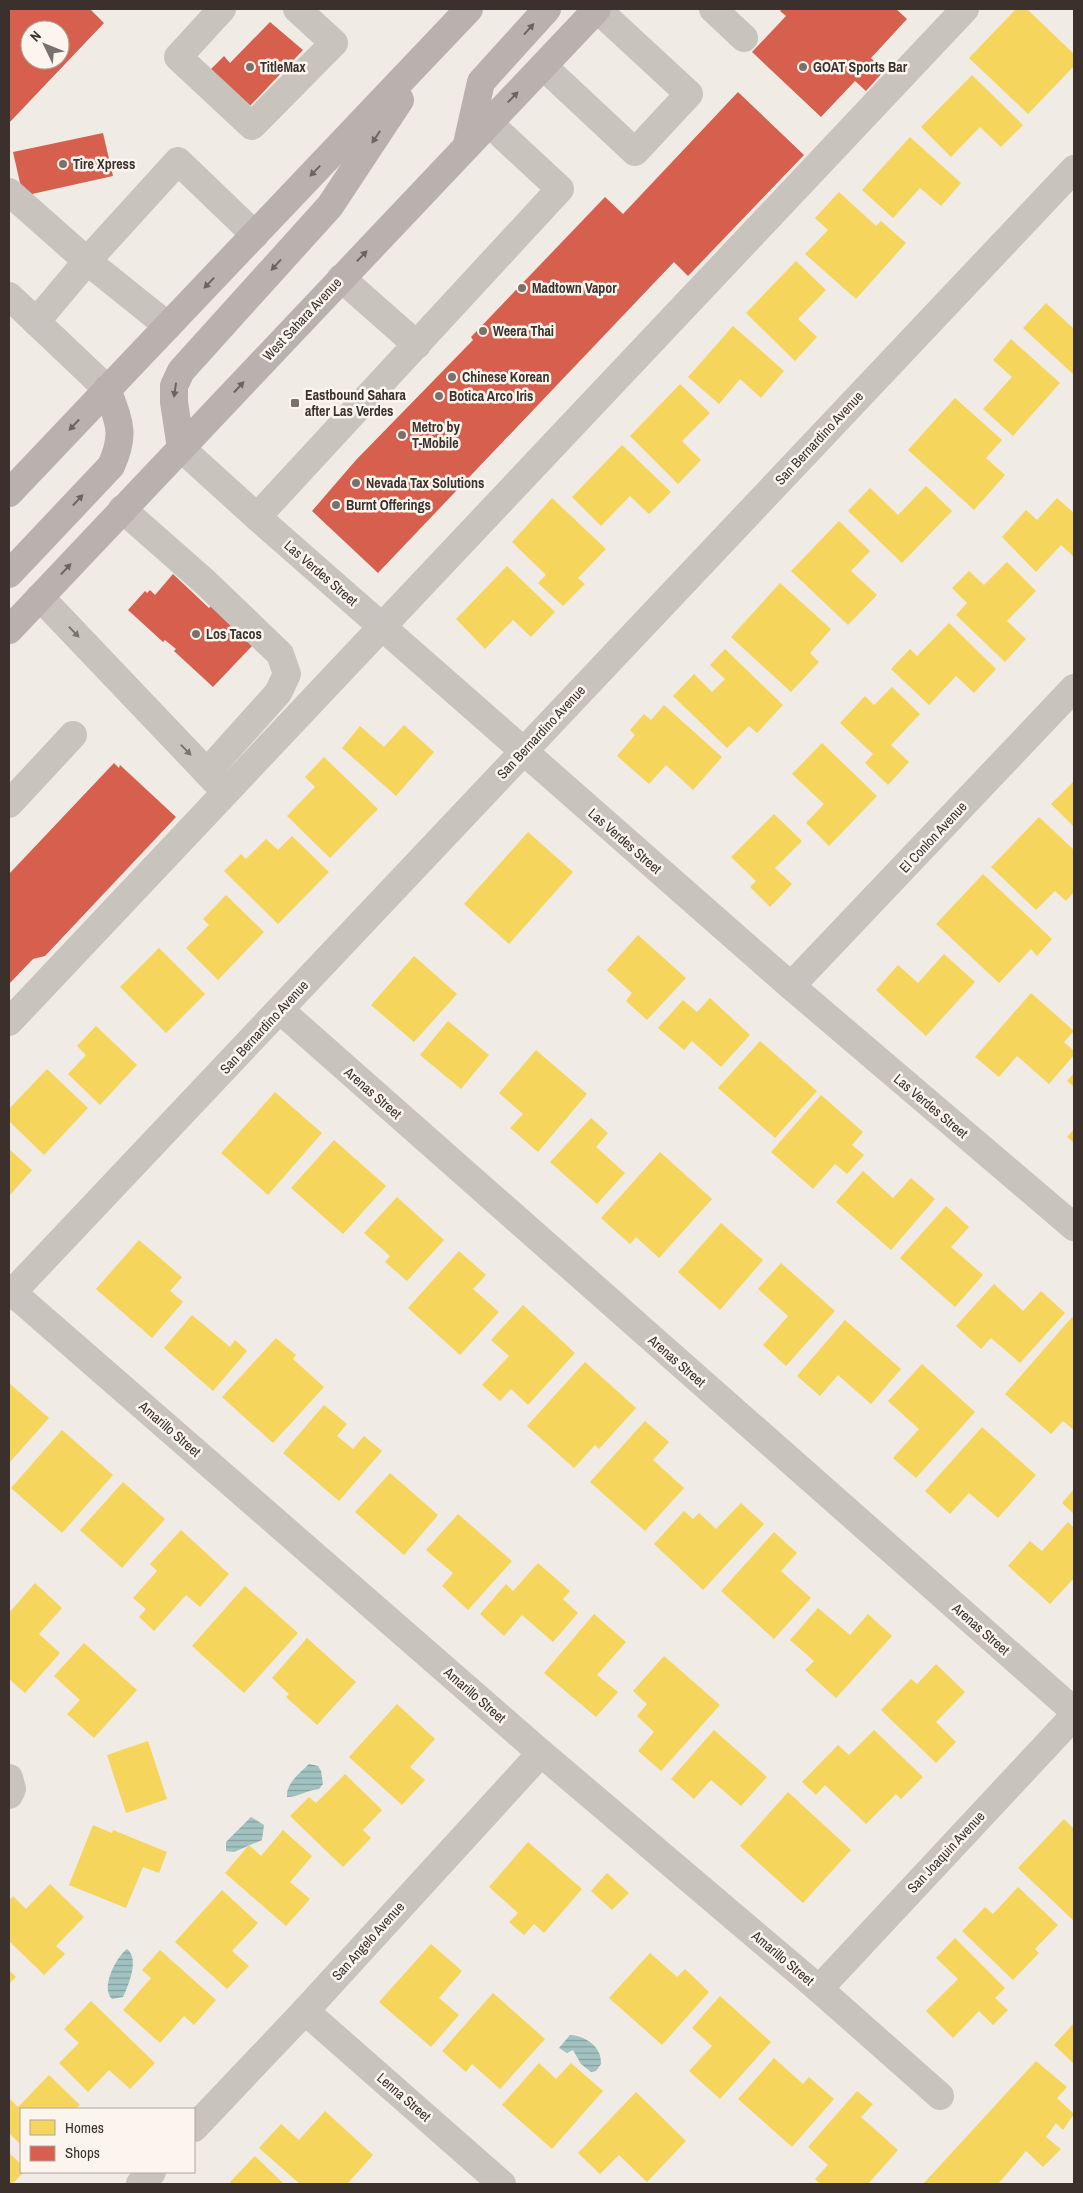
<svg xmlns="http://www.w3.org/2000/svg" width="1083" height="2193" font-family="'Archivo Narrow',sans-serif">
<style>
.water{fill:url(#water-rules)}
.homes{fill:#f6d55c}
.shops{fill:#d6604d;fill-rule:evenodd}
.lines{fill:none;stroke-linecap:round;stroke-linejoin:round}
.minor{stroke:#c9c3be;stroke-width:28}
.major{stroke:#b8b1ad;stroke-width:28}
.oneway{fill:#6d645f}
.oneway2{fill:#7b726d}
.poi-dot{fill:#7a716c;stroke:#fbf5ee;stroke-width:2}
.labels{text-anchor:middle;stroke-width:5;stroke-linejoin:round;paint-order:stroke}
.poi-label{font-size:14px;font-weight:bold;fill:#3b302b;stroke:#fbf5ee;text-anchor:start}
.street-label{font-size:14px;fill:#3b302b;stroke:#fbf5ee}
</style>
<defs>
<pattern id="water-rules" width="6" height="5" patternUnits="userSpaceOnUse" patternTransform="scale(1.25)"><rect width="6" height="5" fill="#a1c2c1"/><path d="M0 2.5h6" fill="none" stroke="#849e9d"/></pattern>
</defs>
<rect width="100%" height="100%" fill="#f0ebe5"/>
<g class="water">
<path d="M309 1764 318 1766 321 1771 323 1784 319 1789C306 1790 299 1797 287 1797 286 1783 300 1773 309 1764Z"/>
<path d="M251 1817 264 1825 262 1840 234 1852 226 1851V1842Z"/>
<path d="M127 1949C140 1959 128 1986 123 1997L112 1999C100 1988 116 1957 127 1949Z"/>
<path d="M570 2035C586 2036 602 2047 601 2064L596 2071 591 2072 581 2064 573 2050 567 2053 559 2048Z"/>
</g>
<g class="homes">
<path d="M1016 9H1027L1074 54V66L1028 114 969 58Z"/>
<path d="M972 75 1023 125 1001 147 980 127 951 157 921 127Z"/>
<path d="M910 137 961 183 941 206 920 188 893 218 862 190Z"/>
<path d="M839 192 876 226 881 221 906 243 856 299 805 254 828 230 815 218Z"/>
<path d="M796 261 826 290 798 319 817 337 795 361 746 313Z"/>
<path d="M1046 303 1074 329V375L1023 328Z"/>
<path d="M733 326 784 371 761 398 740 379 719 404 688 377Z"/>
<path d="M1011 339 1060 383 1013 436 983 409 1012 377 993 360Z"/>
<path d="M680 384 710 413 682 441 701 460 678 484 630 436Z"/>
<path d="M955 398 1002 440 986 458 1005 475 974 510 908 450Z"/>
<path d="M622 445 671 492 649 514 630 496 601 526 572 497Z"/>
<path d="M926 486 952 511 902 563 848 511 870 488 898 515Z"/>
<path d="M552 498 606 549 578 578 585 584 563 606 538 583 546 575 512 542Z"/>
<path d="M1057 498 1074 513V557L1061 545 1036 572 1002 537 1026 510 1037 520Z"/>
<path d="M839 521 870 551 851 571 877 595 848 625 791 571Z"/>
<path d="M1007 562 1036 591 1007 621 1026 639 1005 662 956 615 967 603 952 588 969 571 984 585Z"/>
<path d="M507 566 555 612 531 637 513 620 485 649 456 619Z"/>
<path d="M780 583 831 629 810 653 819 662 791 692 731 637Z"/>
<path d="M949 623 996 669 974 693 956 676 929 705 891 669 910 649 917 656Z"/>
<path d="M725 649 783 705 757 733 749 726 727 748 673 696 694 674 712 692 725 679 710 665Z"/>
<path d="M892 687 920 714 891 745 909 762 888 785 865 763 873 754 840 723 865 696 874 705Z"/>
<path d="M664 705 722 757 693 790 666 765 649 784 617 756 635 735 630 730 644 714 651 720Z"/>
<path d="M404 725 434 752 396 796 342 748 360 726 384 747Z"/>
<path d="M822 743 877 796 829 846 806 823 824 804 792 774Z"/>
<path d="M324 757 378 809 330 858 287 816 315 787 305 777Z"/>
<path d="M1074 781V827L1051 804Z"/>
<path d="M774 814 802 841 775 868 792 884 770 907 750 887 756 881 731 857Z"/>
<path d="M1039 817 1074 850V892L1066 901 1055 891 1036 910 991 867Z"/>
<path d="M528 832 573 872 509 944 464 904Z"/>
<path d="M292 836 329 872 278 924 224 871 241 854 246 859 266 839 278 850Z"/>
<path d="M983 874 1052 939 1037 956 1031 949 999 983 936 924Z"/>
<path d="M226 895 264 932 218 980 186 948 209 925 203 919Z"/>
<path d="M638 935 686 978 647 1020 626 1001 632 993 607 970Z"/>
<path d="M159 948 205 994 166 1033 120 987Z"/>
<path d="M944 954 975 982 926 1036 876 990 898 965 918 983Z"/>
<path d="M414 956 457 994 414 1042 371 1005Z"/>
<path d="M1031 993 1074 1031 1064 1042 1074 1051V1055L1049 1084 1017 1056 999 1077 975 1057Z"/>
<path d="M710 998 750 1035 721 1067 692 1041 684 1050 658 1028 683 1000 697 1012Z"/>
<path d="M448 1021 489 1055 461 1089 420 1055Z"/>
<path d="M96 1026 137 1065 100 1105 68 1074 86 1055 77 1046Z"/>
<path d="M760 1041 817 1091 775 1138 718 1088Z"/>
<path d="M536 1050 587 1094 538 1152 510 1128 523 1114 499 1093Z"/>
<path d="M47 1069 88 1108 44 1155 9 1121V1109Z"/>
<path d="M1074 1073V1087L1067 1081Z"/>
<path d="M275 1092 322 1133 268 1195 221 1153Z"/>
<path d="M821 1095 863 1132 852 1145 864 1155 847 1174 835 1164 813 1189 771 1152Z"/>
<path d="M591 1118 608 1133 596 1147 625 1173 597 1204 550 1162Z"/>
<path d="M1074 1129V1143L1067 1137Z"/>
<path d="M334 1140 386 1186 343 1234 291 1188Z"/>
<path d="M9 1149 32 1170 9 1196Z"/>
<path d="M660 1152 712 1199 659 1258 636 1237 630 1244 601 1218Z"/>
<path d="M863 1171 893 1198 911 1178 935 1199 891 1250 836 1202Z"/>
<path d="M397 1197 444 1240 407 1281 385 1262 390 1256 364 1233Z"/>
<path d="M946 1206 969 1227 951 1247 983 1275 955 1307 900 1258Z"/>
<path d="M721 1223 763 1260 720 1310 678 1272Z"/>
<path d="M139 1240 182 1277 170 1291 183 1302 152 1338 96 1289Z"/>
<path d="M459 1251 486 1275 473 1289 499 1312 460 1355 408 1308Z"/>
<path d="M781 1263 835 1311 786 1366 763 1345 788 1316 758 1289Z"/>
<path d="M994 1284 1023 1311 1041 1291 1065 1313 1020 1363 991 1338 981 1349 956 1326Z"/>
<path d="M523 1305 575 1353 528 1405 511 1389 500 1401 482 1385 509 1356 491 1340Z"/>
<path d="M192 1315 230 1347 235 1340 247 1351 213 1391 164 1348Z"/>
<path d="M1072 1317 1074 1319V1430L1063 1421 1051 1434 1005 1394Z"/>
<path d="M845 1320 901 1369 871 1404 838 1375 820 1396 797 1376Z"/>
<path d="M276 1338 296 1355 293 1359 324 1387 273 1443 222 1397Z"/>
<path d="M585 1362 636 1408 599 1449 595 1445 574 1468 527 1426Z"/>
<path d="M922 1364 975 1412 916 1478 893 1458 919 1429 888 1401Z"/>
<path d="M9 1383 49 1418 9 1463Z"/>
<path d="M324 1405 347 1424 337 1436 353 1449 364 1436 382 1451 339 1501 283 1453Z"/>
<path d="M645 1421 669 1442 653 1460 684 1488 645 1531 590 1482Z"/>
<path d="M982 1427 1036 1475 998 1518 969 1493 950 1514 925 1491Z"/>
<path d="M62 1430 113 1475 62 1533 11 1488Z"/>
<path d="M390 1473 438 1515 404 1555 355 1512Z"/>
<path d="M123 1482 165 1519 122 1568 80 1530Z"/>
<path d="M1074 1489V1514L1062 1503Z"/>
<path d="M741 1503 764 1524 703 1590 654 1544 684 1511 693 1519 699 1513 716 1529Z"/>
<path d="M458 1514 512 1561 468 1610 442 1586 453 1573 426 1550Z"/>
<path d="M1068 1522 1074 1528V1578L1050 1604 1008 1566 1030 1541 1042 1551Z"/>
<path d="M181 1530 229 1574 200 1607 186 1595 154 1631 139 1617 146 1609 133 1598 157 1571 150 1564Z"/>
<path d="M774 1532 797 1553 781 1571 811 1598 774 1639 721 1591Z"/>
<path d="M538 1563 570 1591 563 1599 578 1613 553 1642 522 1615 504 1636 480 1614 506 1584 513 1591Z"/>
<path d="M35 1583 62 1608 39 1634 60 1653 25 1693 9 1679V1613Z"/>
<path d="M245 1586 298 1633 244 1693 192 1646Z"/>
<path d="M818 1608 850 1635 868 1614 892 1636 836 1698 805 1670 814 1661 790 1640Z"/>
<path d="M594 1614 626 1642 597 1675 618 1692 596 1717 544 1673Z"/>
<path d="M307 1638 356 1682 317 1725 286 1697 289 1694 272 1678Z"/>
<path d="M84 1643 137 1690 94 1738 67 1714 80 1700 54 1676Z"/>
<path d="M664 1656 720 1705 661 1771 638 1751 654 1732 637 1716 647 1704 633 1691Z"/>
<path d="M936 1664 965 1692 936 1722 956 1742 936 1763 881 1710 911 1679 917 1684Z"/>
<path d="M397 1704 435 1739 410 1767 425 1780 402 1805 349 1757Z"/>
<path d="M714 1730 767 1777 741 1806 711 1780 694 1799 671 1779Z"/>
<path d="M874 1730 923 1777 901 1799 896 1794 866 1824 825 1785 816 1795 802 1782 838 1745 849 1755Z"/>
<path d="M148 1741 167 1799 126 1813 107 1755Z"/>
<path d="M345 1774 382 1810 363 1830 371 1838 343 1867 290 1816 309 1797 316 1803Z"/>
<path d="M788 1792 851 1850 803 1903 740 1846Z"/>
<path d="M1064 1819 1074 1829V1921L1018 1868Z"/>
<path d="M93 1825 112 1833 113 1830 167 1852 159 1873 143 1867 126 1908 69 1885Z"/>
<path d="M283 1830 312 1856 290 1882 310 1899 286 1926 225 1873 249 1845 261 1856Z"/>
<path d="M528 1842 582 1889 544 1933 534 1924 524 1935 509 1922 518 1913 489 1887Z"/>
<path d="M607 1873 629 1893 612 1910 591 1891Z"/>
<path d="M50 1884 84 1917 56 1946 65 1954 44 1975 9 1941V1901L13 1896 26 1909Z"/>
<path d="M1018 1887 1058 1925 1035 1949 1039 1953 1013 1980 962 1931 985 1907 993 1914Z"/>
<path d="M222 1890 258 1923 232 1951 249 1966 227 1989 175 1942Z"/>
<path d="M955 1938 1005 1988 995 1998 1008 2010 993 2025 979 2011 953 2038 926 2011 958 1979 936 1958Z"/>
<path d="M431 1944 462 1971 439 1998 459 2015 431 2047 379 2002Z"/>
<path d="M160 1950 216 2000 194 2025 184 2016 160 2043 123 2010 151 1978 142 1970Z"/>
<path d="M650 1953 677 1977 685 1969 709 1992 662 2045 609 1998Z"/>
<path d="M9 1970 16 1977 9 1984Z"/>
<path d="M493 1993 545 2039 500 2089 472 2064 466 2072 442 2051Z"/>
<path d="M720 1996 771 2042 720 2099 689 2071 712 2046 692 2028Z"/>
<path d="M91 2001 155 2063 130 2089 109 2070 88 2092 59 2063 79 2043 64 2029Z"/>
<path d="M1074 2023V2064L1054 2045Z"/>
<path d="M774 2058 803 2084 809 2077 834 2099 792 2147 738 2099Z"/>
<path d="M1036 2061 1067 2087 1057 2098 1074 2114 1063 2130 1056 2123 1046 2137 1061 2149 1043 2167 1026 2151 998 2184H923Z"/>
<path d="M539 2063 556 2079 571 2063 603 2091 552 2149 502 2105Z"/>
<path d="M49 2075 80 2105 76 2109H21V2145L9 2133V2098L18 2107Z"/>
<path d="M857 2091 873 2104 861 2117 898 2150 868 2184H820L815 2179 828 2165 808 2147Z"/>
<path d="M636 2092 686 2141 647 2182 619 2155 600 2174 578 2153Z"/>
<path d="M325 2111 373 2155 347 2184H300L259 2148 281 2124 299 2140Z"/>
<path d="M9 2153 21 2164V2172H24L12 2184H9Z"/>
<path d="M255 2156 284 2184H233L230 2182Z"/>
</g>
<g class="shops">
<path d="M9 9H90L104 23 9 123ZM30 30H60V60H30Z"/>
<path d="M782 9H896L907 19 871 58 884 71 866 91 855 81 821 117 752 52 786 16 780 11Z"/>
<path d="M270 22 303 50 249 107 210 70 224 56 230 63Z"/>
<path d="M738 92 804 155 688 276 674 262 378 573 312 511 356 460 473 340 471 337 605 197 623 214Z"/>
<path d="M103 133 113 176 23 196 13 152Z"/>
<path d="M173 574 209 608 211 606 252 646 213 687 174 651 176 649 165 640 163 642 128 610 145 591 147 593 150 590 155 595Z"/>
<path d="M114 763 119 768 120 765 176 817 45 956 33 959 9 984V874Z"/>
</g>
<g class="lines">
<g class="minor">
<path d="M222 9 178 57 252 126 334 43 297 9"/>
<path d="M713 9 744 38"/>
<path d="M543 66 635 152 689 94 597 9"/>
<path d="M9 192 87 261 168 326"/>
<path d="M341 278 417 345"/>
<path d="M9 296 107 389"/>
<path d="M36 322 87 261 178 161 255 235"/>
<path d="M181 448 257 517 791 986 1074 1227"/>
<path d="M122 509 205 582 280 654 287 674 278 693 207 772"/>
<path d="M257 517 560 189 489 123"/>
<path d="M40 597 220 786"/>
<path d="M9 804 73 735"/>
<path d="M791 986 1074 688"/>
<path d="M280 1010 1074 1711"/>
<path d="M9 1022 965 9"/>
<path d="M12 1292 541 1753 819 1989 940 2096"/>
<path d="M9 1296 1074 169"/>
<path d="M9 1778 12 1789 9 1795"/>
<path d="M819 1989 1074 1716"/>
<path d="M305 2011 502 2184"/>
<path d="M194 2128 305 2011 541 1753"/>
<path d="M140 2184 152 2172"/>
</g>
<g class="major">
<path d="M467 144 481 82 547 9"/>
<path d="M181 448 174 402V386L181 371 330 206 400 100"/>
<path d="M9 493 469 9"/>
<path d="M9 574 111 466C126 433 119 422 107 389"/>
<path d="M9 630 597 9"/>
</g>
</g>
<defs><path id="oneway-solid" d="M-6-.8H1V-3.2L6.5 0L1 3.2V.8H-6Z" transform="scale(1.25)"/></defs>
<g class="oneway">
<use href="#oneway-solid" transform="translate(529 29) rotate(-48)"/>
<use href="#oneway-solid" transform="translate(513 97) rotate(-46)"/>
<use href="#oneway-solid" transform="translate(376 137) rotate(124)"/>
<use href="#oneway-solid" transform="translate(315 171) rotate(134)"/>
<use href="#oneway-solid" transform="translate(362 256) rotate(-46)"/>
<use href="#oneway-solid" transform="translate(276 265) rotate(132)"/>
<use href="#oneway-solid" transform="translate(209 283) rotate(134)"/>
<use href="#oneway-solid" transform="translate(239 387) rotate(-47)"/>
<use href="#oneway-solid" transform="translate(175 390) rotate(98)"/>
<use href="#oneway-solid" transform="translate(74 425) rotate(133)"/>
<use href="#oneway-solid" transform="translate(78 500) rotate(-47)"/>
<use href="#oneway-solid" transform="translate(66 569) rotate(-47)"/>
</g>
<g class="oneway2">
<use href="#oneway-solid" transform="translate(74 632) rotate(46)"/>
<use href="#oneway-solid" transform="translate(186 750) rotate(46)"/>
</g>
<g class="poi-dot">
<circle cx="250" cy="67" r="5"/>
<circle cx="803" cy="67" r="5"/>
<circle cx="63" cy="164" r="5"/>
<circle cx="522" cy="288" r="5"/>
<circle cx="483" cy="331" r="5"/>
<circle cx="452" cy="377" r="5"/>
<circle cx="439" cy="396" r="5"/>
<rect x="290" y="398" width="10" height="10" rx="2.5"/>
<circle cx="402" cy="435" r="5"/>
<circle cx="356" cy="483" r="5"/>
<circle cx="336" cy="505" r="5"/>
<circle cx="196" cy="634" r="5"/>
</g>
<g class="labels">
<g class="poi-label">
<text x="260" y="72">TitleMax</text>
<text x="813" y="72">GOAT Sports Bar</text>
<text x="73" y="169">Tire Xpress</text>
<text x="532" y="293">Madtown Vapor</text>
<text x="493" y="336">Weera Thai</text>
<text x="462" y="382">Chinese Korean</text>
<text x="305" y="400">Eastbound Sahara<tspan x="305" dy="16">after Las Verdes</tspan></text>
<text x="449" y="401">Botica Arco Iris</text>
<text x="412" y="432">Metro by<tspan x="412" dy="16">T-Mobile</tspan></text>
<text x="366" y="488">Nevada Tax Solutions</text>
<text x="346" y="510">Burnt Offerings</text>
<text x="206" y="639">Los Tacos</text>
</g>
<g class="street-label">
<text transform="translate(302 319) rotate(-47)" y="5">West Sahara Avenue</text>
<text transform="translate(819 438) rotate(-47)" y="5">San Bernardino Avenue</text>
<text transform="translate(321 573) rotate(41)" y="5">Las Verdes Street</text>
<text transform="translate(541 732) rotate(-47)" y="5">San Bernardino Avenue</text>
<text transform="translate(933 837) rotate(-47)" y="5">El Conlon Avenue</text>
<text transform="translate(625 841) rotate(41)" y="5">Las Verdes Street</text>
<text transform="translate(264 1027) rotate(-47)" y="5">San Bernardino Avenue</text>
<text transform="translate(373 1093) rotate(41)" y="5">Arenas Street</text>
<text transform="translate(931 1106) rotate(40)" y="5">Las Verdes Street</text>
<text transform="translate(677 1361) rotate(41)" y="5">Arenas Street</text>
<text transform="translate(170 1429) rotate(41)" y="5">Amarillo Street</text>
<text transform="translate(981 1629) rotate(41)" y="5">Arenas Street</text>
<text transform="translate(475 1695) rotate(41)" y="5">Amarillo Street</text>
<text transform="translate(946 1852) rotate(-47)" y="5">San Joaquin Avenue</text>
<text transform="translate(368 1941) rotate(-48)" y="5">San Angelo Avenue</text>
<text transform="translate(783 1958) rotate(40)" y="5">Amarillo Street</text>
<text transform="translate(404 2097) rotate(41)" y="5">Lenna Street</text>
</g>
</g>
<rect width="1083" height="2193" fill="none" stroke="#3b302b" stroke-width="20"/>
<rect x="20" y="2108" width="175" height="65" fill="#fbf5ee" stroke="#aea6a0"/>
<rect x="30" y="2120" width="25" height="15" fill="#f6d55c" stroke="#aea6a0"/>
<text x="65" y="2133" font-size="15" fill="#3b302b">Homes</text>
<rect x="30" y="2146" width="25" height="15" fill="#d6604d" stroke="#aea6a0"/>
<text x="65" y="2158" font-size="15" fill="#3b302b">Shops</text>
<g transform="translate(45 45) rotate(313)"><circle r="24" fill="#fbf5ee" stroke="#aea6a0"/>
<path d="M0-4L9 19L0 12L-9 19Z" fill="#7a716c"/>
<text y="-8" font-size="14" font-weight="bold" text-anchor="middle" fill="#3b302b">N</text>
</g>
</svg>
